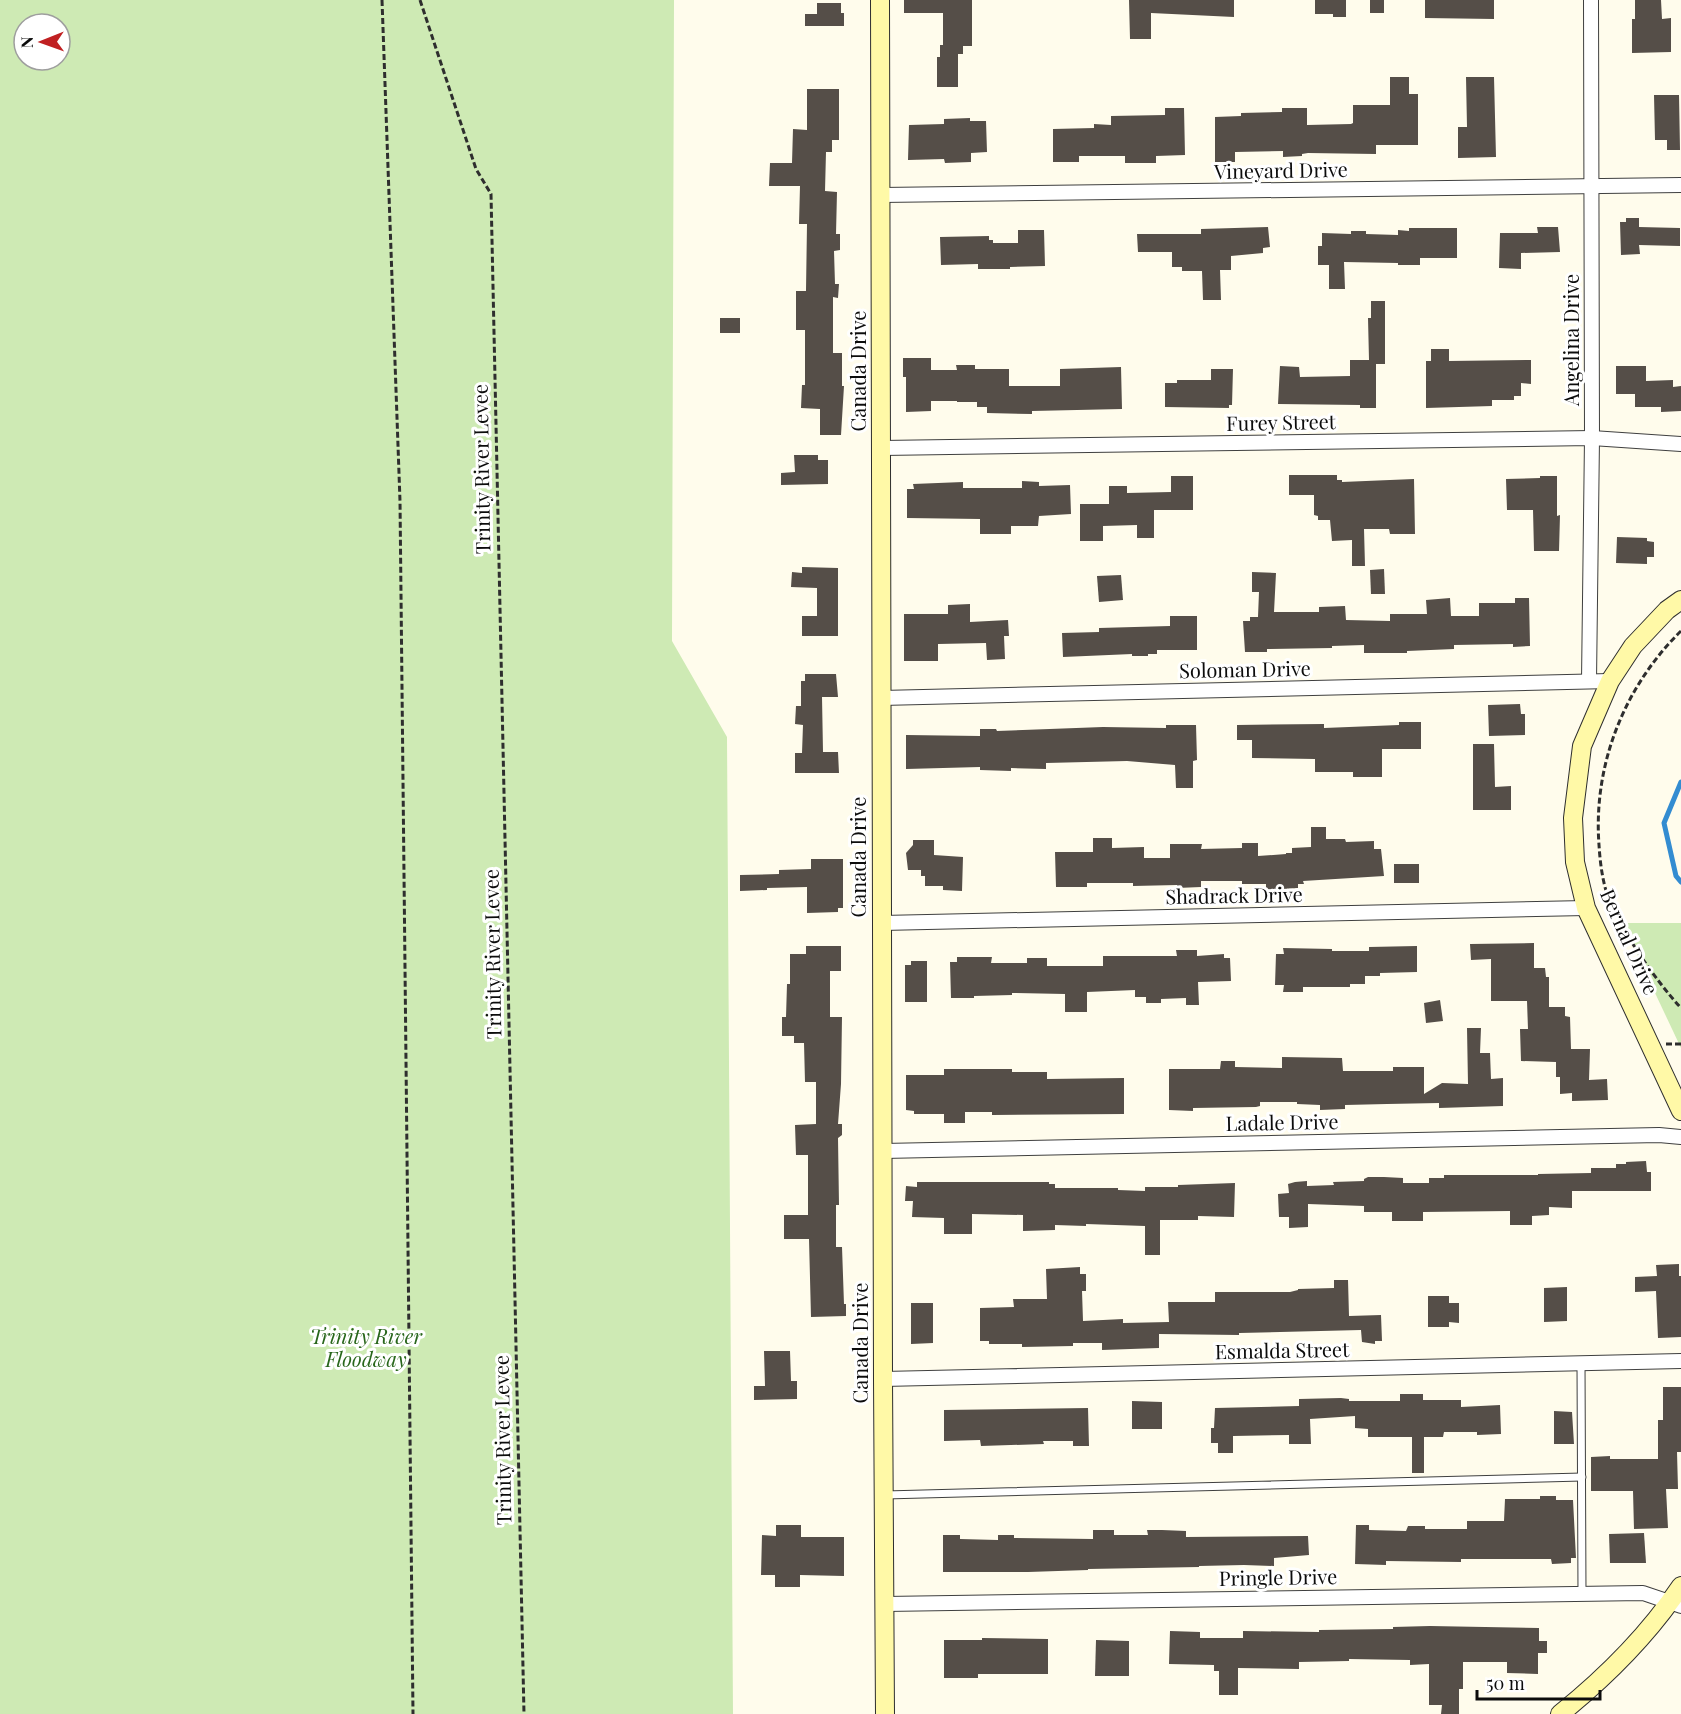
<svg xmlns="http://www.w3.org/2000/svg" width="1681" height="1714" font-family="'Playfair Display',serif">
<style>
.green{fill:#ceeab4;fill-rule:evenodd}
.lines{fill:none;stroke-linecap:round;stroke-linejoin:round}
.stream{stroke:#338cd1;stroke-width:5}
.building{fill:#554e48}
.lane-casing{stroke:#3f3f3f;stroke-width:9}
.street-casing{stroke:#3f3f3f;stroke-width:16}
.secondary-casing{stroke:#2e2e2e;stroke-width:20}
.path{stroke:#2e2e2e;stroke-width:3;stroke-dasharray:6 3;stroke-linecap:butt}
.lane{stroke:#fff;stroke-width:7}
.street{stroke:#fff;stroke-width:14}
.secondary{stroke:#fff9a7;stroke-width:18}
.labels{text-anchor:middle;stroke-width:6;stroke-linejoin:round;paint-order:stroke}
.street-label{font-size:20px;fill:#0c0c0c;stroke:#fff}
.park-label{font-size:20px;font-style:italic;fill:#28661b;stroke:#fff}
</style>
<rect width="100%" height="100%" fill="#fffcec"/>
<g class="green">
<path d="M0 0H674L672 641 727 737 733 1714H0ZM24 24H60V60H24Z"/>
<path d="M1622 923H1681V1048Z"/>
</g>
<g class="lines">
<path class="stream" d="M1681 782 1664 823 1676 876 1681 882"/>
</g>
<g class="building">
<path d="M904 0H972V46H963V54H958V87H937V57H940V45H943V13H904Z"/>
<path d="M1129 0H1234V17L1151 13V39H1130Z"/>
<path d="M1315 0H1346V17H1333V14H1315Z"/>
<rect x="1370" y="0" width="14" height="13"/>
<path d="M1425 0H1494V19L1425 18Z"/>
<path d="M1635 0H1661L1662 19 1671 18V52L1632 53V19H1635Z"/>
<path d="M817 3H841V13H844V26H805V14H817Z"/>
<path d="M1390 77H1409V94H1418V145H1376V154L1308 153 1302 154V156L1283 157V151L1235 152V162H1215V117L1241 116V113L1282 112V108H1307V125L1351 124 1353 123V105H1390Z"/>
<path d="M1466 77H1494L1496 157 1458 158V127H1467Z"/>
<path d="M807 89H839V140H832V152H826L825 191 837 192 836 234H840V250L834 251 835 284H839L838 298 833 297V353H842V386H844L841 435H820V409L801 408 802 385H805V330H796V291H806L807 224H799L800 186H769L770 163H792L793 129 807 130Z"/>
<path d="M1654 95H1679L1680 150H1667V140H1655Z"/>
<path d="M1165 108H1184L1185 155 1156 156V163H1125V156H1079V162H1053V129L1094 128V124L1111 125V116L1165 115Z"/>
<path d="M970 118V121H986L987 152 971 153V162L945 163 944 159 908 160 909 125 944 124V119Z"/>
<path d="M1626 218H1639V227L1680 228V246L1639 245 1640 254 1621 255 1620 222H1626Z"/>
<path d="M1268 227 1270 247 1263 248V253L1231 256V270H1220L1221 300H1203L1202 271H1182V267H1172V252H1138L1137 234H1201V229Z"/>
<path d="M1537 227H1558L1560 252 1521 253V269L1499 268 1500 233H1538Z"/>
<path d="M1409 228H1457V258H1420V265H1398V263L1344 262 1345 289H1329V265H1318V246H1322V233L1351 234V231H1366V234L1398 235V230L1409 231Z"/>
<path d="M1018 230H1044L1045 266 1010 267V269H978V264L941 265 940 237 989 236V240H993V243H1018Z"/>
<path d="M1371 301H1385V364H1376V408H1360V405L1278 404 1280 366 1299 367 1300 377 1350 376V360H1369L1368 318H1371Z"/>
<rect x="720" y="318" width="20" height="15"/>
<path d="M1431 349H1449V361L1531 360V384L1521 383V396H1514V400H1492V406L1426 408V361H1431Z"/>
<path d="M903 358H931V370H957L956 365H975V369H1009V386H1060V369L1121 367 1122 409 1032 411V414L987 413V407H977V402H957V401H931V411L906 412V377H903Z"/>
<path d="M1616 366H1646V381L1673 380V387L1681 386V411L1661 412V407H1635V394H1616Z"/>
<path d="M1211 369H1233L1232 405H1229V408L1165 407V383H1177V380H1211Z"/>
<path d="M794 455H818V460H828V484L781 485V473L795 472Z"/>
<path d="M1289 475H1337V480H1342V482L1414 479 1415 534H1390L1389 529H1364L1365 566H1352V540L1332 541 1330 520H1318V516L1314 515V495H1289Z"/>
<path d="M1171 476H1193V510H1154V538H1137V525L1103 526V541H1080V504H1109V486H1127V493L1171 492Z"/>
<path d="M1540 476H1557V516L1560 515 1559 551H1534L1533 510H1507L1506 479 1540 478Z"/>
<path d="M1022 481 1039 482V486L1070 485 1071 514 1039 516 1038 526H1011V534H980V519L907 518V489H914L913 484 963 482V488H1022Z"/>
<path d="M1617 537 1647 538V541L1654 542V557H1647V564L1616 563Z"/>
<path d="M802 567 838 568V636H802V616H817V588L791 587 792 572 802 573Z"/>
<path d="M1384 569 1385 594H1371L1370 570Z"/>
<path d="M1252 572 1276 573 1274 612H1319V607L1345 606 1346 620 1390 621V614H1427L1426 600 1450 598 1451 616H1479V603H1515V598H1529L1530 646 1513 647V644L1454 645V649L1407 651V653H1364V645L1332 646V648L1267 649V652H1245L1243 621H1250V617H1258L1259 592H1252Z"/>
<path d="M1121 575 1123 600 1099 602 1097 576Z"/>
<path d="M970 604V622L1008 620 1009 636H1004L1005 659 987 660 986 643 938 644V661H904V614H948V605Z"/>
<path d="M1170 616H1197V650H1157V654H1148V656H1132V654L1063 657 1062 633 1099 632V628L1170 626Z"/>
<path d="M805 674H836L838 697H822L823 752H838L839 773H795V753H802L803 725 795 724 796 706H801V681H805Z"/>
<path d="M1520 704 1521 714H1525V735L1489 736 1488 705Z"/>
<path d="M1399 722H1421V749H1382V777H1353V772H1315V759L1252 758V740H1237V725L1324 724V728L1399 725Z"/>
<path d="M1166 725H1196L1197 760 1193 761V788H1176L1175 765 1127 761 1046 763V769L1011 768V771L980 770V767L906 769V735L980 736V729H996L997 731 1103 727 1166 728Z"/>
<path d="M1473 744H1494L1495 787 1511 786V810H1473Z"/>
<path d="M1311 827H1326V839H1345L1346 842 1374 841V849H1381L1384 876 1303 881 1304 884H1298V888L1266 890V884H1242V881H1201V887L1177 888V885L1133 886V883H1087V887H1056L1055 852H1093V838H1112V848L1144 847V858H1170V844H1202L1201 849 1242 848V843H1258V856L1286 854V853H1292V848L1311 847Z"/>
<path d="M913 840H934V855L963 857 962 891 943 890V886H925V876H921V870H908L906 853 913 845Z"/>
<path d="M811 859H843V908H838V912L807 913V887L767 888V890L740 891V875L779 874V870L811 869Z"/>
<rect x="1394" y="864" width="25" height="19"/>
<path d="M1534 943V968H1545L1546 977H1549V1007H1565V1016L1570 1017 1571 1049H1590L1589 1080 1607 1079 1608 1100 1572 1101V1093L1560 1094V1077H1556V1062L1521 1061 1520 1029H1528L1527 1001H1491V959L1471 960 1470 944Z"/>
<path d="M806 946H841V971H830V1017H842L841 1084 838 1124H842V1135L838 1138 839 1205H836V1247H842L844 1304H846V1316L811 1317 809 1239H784V1215H808V1155H796L795 1125 816 1124V1082H805L804 1043H794V1036H782V1017H786L787 984H790V954H806Z"/>
<path d="M1417 946V972L1380 973V976H1365V984H1350V987H1303V992H1283L1284 985H1275L1276 954H1284L1283 948 1332 949V951H1369V947Z"/>
<path d="M1176 950H1197V956L1224 954V958H1230L1231 981 1198 982 1199 1005H1186V998L1161 999V1003H1146V997H1135V990L1087 992V1012H1065V994L1012 993V995L974 996V998H951L950 962H957V957H992L991 963H1027V958H1047V966H1103V956H1177Z"/>
<path d="M911 961H927V1002H905V965H911Z"/>
<path d="M1440 1000 1443 1021 1426 1023 1424 1003Z"/>
<path d="M1467 1028H1481L1480 1053H1490L1491 1079 1503 1078V1106L1439 1108V1103L1387 1104 1345 1105V1109L1320 1110V1105L1297 1104V1102H1260V1106L1256 1107 1193 1108V1111L1169 1110V1069H1220L1221 1061H1235V1067L1282 1068V1057L1342 1058 1343 1071H1393V1067H1424V1094L1442 1083 1468 1084Z"/>
<path d="M944 1069H1012V1072H1047V1079L1124 1078V1114L992 1115V1112H965V1123H944V1114H914V1111L906 1110V1075H944Z"/>
<path d="M1646 1161 1647 1172H1651V1191H1572V1208L1549 1207V1215L1532 1216V1225H1510V1211L1423 1212V1221H1392V1212H1364V1206L1308 1204V1227L1289 1228V1217H1279L1278 1194 1289 1193 1288 1184 1295 1182 1307 1181V1186L1334 1185 1333 1182 1364 1181V1179L1368 1177H1384L1403 1178V1183H1429V1178H1444V1175H1538V1174L1591 1173V1168H1616V1164H1626V1162Z"/>
<path d="M917 1182H1049V1184H1055V1188H1118V1190L1145 1191V1187H1178V1185L1235 1183 1234 1217 1198 1216V1220H1160V1255H1145V1226L1086 1224V1226L1055 1225V1230L1023 1231V1215L972 1214V1234H944V1218L912 1217 913 1201H905L906 1186 917 1187Z"/>
<path d="M1679 1264V1276H1681V1337L1658 1338 1656 1291 1635 1292V1277L1657 1276 1656 1265Z"/>
<path d="M1080 1267V1274H1086V1291H1082L1083 1321 1123 1319V1323L1169 1322 1168 1302H1215V1292H1290L1298 1290V1289L1334 1288V1280H1348L1349 1316 1381 1315 1382 1341H1375V1344L1362 1342 1361 1330 1239 1333V1335L1159 1334V1348L1102 1350V1343H1073V1346L1022 1347V1344H989V1341H980V1308L1014 1307 1013 1299H1047L1046 1269Z"/>
<path d="M1567 1287V1321L1544 1322V1288Z"/>
<path d="M1428 1296H1449V1303H1459V1323L1449 1322V1327H1428Z"/>
<path d="M911 1303H933V1343L911 1344Z"/>
<path d="M764 1351H790L791 1381H797V1399L754 1400V1386H765Z"/>
<path d="M1663 1387H1681V1452H1677L1678 1489H1666L1668 1528 1634 1529 1633 1491H1591V1457L1610 1456V1459H1658V1420H1663Z"/>
<path d="M1400 1394H1423V1400H1461V1407L1500 1405 1501 1434 1477 1435V1432H1444L1443 1437H1424V1473H1412V1437H1368V1429L1355 1428V1416L1310 1419 1311 1444H1289V1435L1233 1436V1453H1218V1443H1211V1428H1214L1215 1408 1299 1406V1399L1341 1398 1349 1399V1401H1400Z"/>
<path d="M1132 1401 1162 1402V1429H1132Z"/>
<path d="M1088 1408 1089 1446H1073V1441H1043L1044 1444 981 1446 980 1440 944 1441V1410Z"/>
<path d="M1554 1411 1572 1412 1574 1444H1554Z"/>
<path d="M1540 1496H1556V1500H1573L1576 1558H1571V1563L1552 1564 1551 1559H1461V1562L1386 1561V1565L1355 1564 1356 1525H1369V1530L1406 1531 1408 1526H1425V1529H1467V1521H1504L1505 1499H1540Z"/>
<path d="M776 1525H801V1537H844V1576L800 1575V1587H775V1575H761L762 1535 776 1536Z"/>
<path d="M1093 1530H1114V1535H1148L1147 1530H1162L1186 1531V1537L1308 1536 1309 1555 1274 1558V1566L1244 1565 1199 1566V1567L1088 1569V1570L1028 1572H943V1535H960V1539L998 1540V1535H1014V1538L1093 1539Z"/>
<path d="M1644 1533 1646 1563H1610L1609 1534Z"/>
<path d="M1430 1626 1539 1628V1641H1547V1653H1538V1674L1507 1673V1662H1463V1689H1459V1714H1441L1442 1705H1429V1664L1410 1665V1660L1349 1659V1661L1299 1662V1669L1238 1668V1695H1219V1671H1214V1665L1169 1664 1170 1631 1200 1632V1638H1243V1631L1319 1632V1630L1393 1629V1627Z"/>
<path d="M982 1638 1048 1639V1674H978V1678H944V1640H982Z"/>
<path d="M1096 1640 1129 1641V1676H1095Z"/>
</g>
<g class="lines">
<defs>
<g id="lane">
<path d="M1581 1364 1582 1593"/>
<path d="M885 1495 1582 1477"/>
</g>
<g id="street">
<path d="M881 195 1681 185"/>
<path d="M882 448 1592 438 1681 444"/>
<path d="M1589 681 1592 438 1591 0"/>
<path d="M881 698 1610 681"/>
<path d="M882 923 1586 908"/>
<path d="M883 1151 1659 1135 1681 1137"/>
<path d="M883 1379 1681 1361"/>
<path d="M885 1604 1643 1593 1681 1606"/>
</g>
<g id="secondary">
<path d="M880 0 883 1379 885 1714"/>
<path d="M1681 600 1667 610 1633 646 1610 681 1582 746 1573 818 1575 862 1586 908 1681 1111"/>
<path d="M1560 1714C1606 1677 1648 1635 1681 1586"/>
</g>
</defs>
<use href="#lane" class="lane-casing"/>
<use href="#street" class="street-casing"/>
<use href="#secondary" class="secondary-casing"/>
<g class="path">
<path d="M382 0 400 501 413 1714"/>
<path d="M420 0 476 169 491 194 524 1714"/>
<path d="M1681 631C1624 687 1593 765 1599 845 1600 861 1602 878 1607 894 1619 928 1656 981 1681 1008"/>
<path d="M1666 1044H1681"/>
</g>
<use href="#lane" class="lane"/>
<use href="#street" class="street"/>
<use href="#secondary" class="secondary"/>
</g>
<g class="labels">
<g class="street-label">
<text transform="translate(1281 171) rotate(-1)" y="7">Vineyard Drive</text>
<text transform="translate(1572 340) rotate(-90)" y="7">Angelina Drive</text>
<text transform="translate(859 371) rotate(-90)" y="7">Canada Drive</text>
<text transform="translate(1281 423) rotate(-1)" y="7">Furey Street</text>
<text transform="translate(482 469) rotate(-91)" y="7">Trinity River Levee</text>
<text transform="translate(1245 670) rotate(-1)" y="7">Soloman Drive</text>
<text transform="translate(859 857) rotate(-90)" y="7">Canada Drive</text>
<text transform="translate(1234 896) rotate(-1)" y="7">Shadrack Drive</text>
<text transform="translate(1629 942) rotate(66)" y="7">Bernal Drive</text>
<text transform="translate(493 954) rotate(-91)" y="7">Trinity River Levee</text>
<text transform="translate(1282 1123) rotate(-1)" y="7">Ladale Drive</text>
<text transform="translate(861 1343) rotate(-90)" y="7">Canada Drive</text>
<text transform="translate(1282 1351) rotate(-1)" y="7">Esmalda Street</text>
<text transform="translate(503 1440) rotate(-91)" y="7">Trinity River Levee</text>
<text transform="translate(1278 1578) rotate(-1)" y="7">Pringle Drive</text>
</g>
<g class="park-label">
<text x="366" y="1344">Trinity River<tspan x="366" dy="23">Floodway</tspan></text>
</g>
</g>
<g transform="translate(42 42) rotate(269)"><circle r="28" fill="#ffffff" stroke="#9e9e9e" stroke-width="1.5"/>
<path d="M0-4.5L10 22L0 15L-10 22Z" fill="#c02022"/>
<text y="-9" font-size="16" font-weight="bold" text-anchor="middle" fill="#0c0c0c">N</text>
</g>
<path d="M1477 1690v9h123v-9" fill="none" stroke="#0c0c0c" stroke-width="3"/>
<text x="1486" y="1690" font-size="18" fill="#0c0c0c" stroke="#ffffff" stroke-width="4.5" paint-order="stroke">50 m</text>
</svg>
